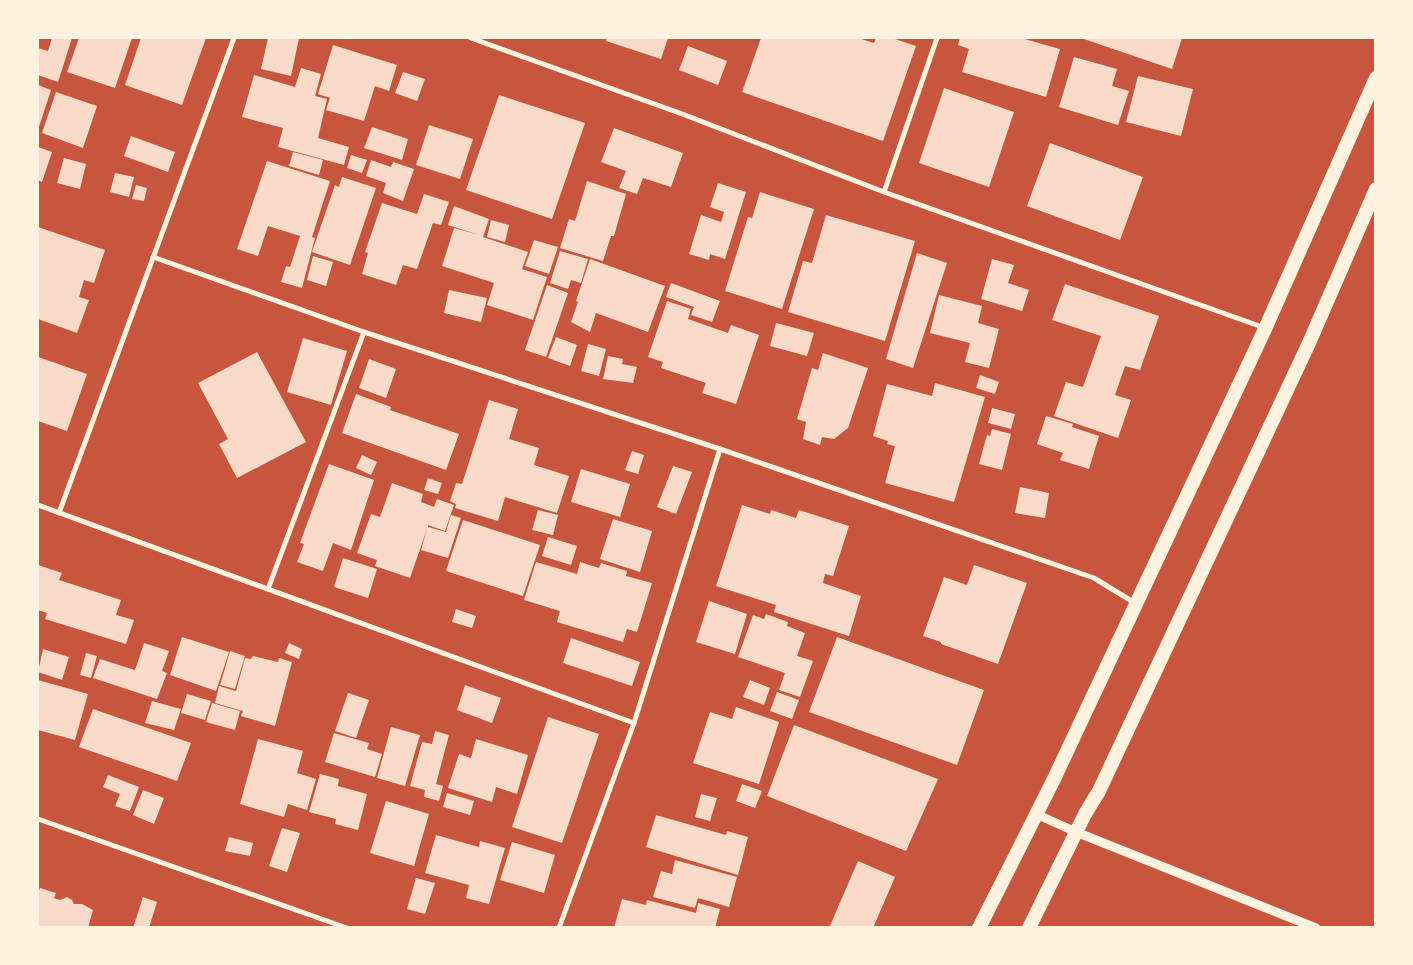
<svg xmlns="http://www.w3.org/2000/svg" width="1413" height="965" font-family="'Noto Sans',sans-serif">
<style>
.building{fill:#f7dbc8}
.lines{fill:none;stroke-linecap:round;stroke-linejoin:round}
.minor{stroke:#fff3e0;stroke-width:5}
.tertiary{stroke:#fff3e0;stroke-width:9}
.trunk{stroke:#fff3e0;stroke-width:14}
</style>
<rect width="100%" height="100%" fill="#c8553d"/>
<g class="building">
<path d="M52 38H72L58 82 38 75V48L48 51Z"/>
<path d="M79 38H132L115 88 67 72Z"/>
<path d="M141 38H206L182 105 125 85Z"/>
<path d="M268 38H299L291 76 261 69Z"/>
<path d="M607 38H668L661 59 606 41Z"/>
<path d="M761 38H858L874 43 876 38H892L916 46 883 141 742 92Z"/>
<path d="M960 38H1021L1060 49 1046 97 962 72 969 49 958 45Z"/>
<path d="M1081 38H1182L1172 69Z"/>
<path d="M333 45 397 65 389 91 375 86 364 121 326 110 330 98 318 94Z"/>
<path d="M688 46 727 61 718 85 679 70Z"/>
<path d="M1074 57 1117 69 1112 86 1129 91 1118 125 1059 107Z"/>
<path d="M301 68 321 74 315 96 327 99 318 138 349 147 344 165 278 147 283 128 242 117 254 75 295 87Z"/>
<path d="M403 72 425 79 417 101 395 93Z"/>
<path d="M1138 76 1193 89 1181 136 1126 122Z"/>
<path d="M38 85 51 90 38 130Z"/>
<path d="M944 88 1014 112 989 187 919 163Z"/>
<path d="M56 92 97 106 83 148 42 133Z"/>
<path d="M499 95 585 123 552 219 466 190Z"/>
<path d="M429 125 473 139 460 179 416 165Z"/>
<path d="M372 127 408 139 402 160 364 148Z"/>
<path d="M614 128 683 153 671 187 643 178 637 194 619 188 626 171 601 162Z"/>
<path d="M131 136 175 152 168 172 124 156Z"/>
<path d="M1050 143 1143 177 1120 240 1027 206Z"/>
<path d="M38 147 52 152 42 182 38 180Z"/>
<path d="M293 152 323 160 319 175 289 166Z"/>
<path d="M351 155 367 160 362 173 347 168Z"/>
<path d="M64 158 86 164 80 189 57 183Z"/>
<path d="M371 160 391 167 393 162 414 169 403 201 383 193 386 183 366 176Z"/>
<path d="M267 161 330 181 312 237 315 238 302 288 281 282 286 266 290 267 300 236 268 226 258 256 237 249Z"/>
<path d="M115 173 134 177 129 197 110 192Z"/>
<path d="M342 177 376 188 350 265 312 252 335 185 339 187Z"/>
<path d="M587 181 626 194 614 236H611L603 261 560 248 569 219 575 221Z"/>
<path d="M718 183 746 192 725 259 710 254 709 260 689 254 701 215 721 222 724 212 710 207Z"/>
<path d="M136 185 147 188 144 201 132 199Z"/>
<path d="M760 192 814 209 782 309 725 291 748 217 752 218Z"/>
<path d="M424 194 449 202 441 225 433 223 417 269 403 265 396 285 362 274 368 253 365 252 382 203 417 214Z"/>
<path d="M454 206 489 219 483 237 528 252 522 269 547 277 533 320 487 305 494 283 442 266 454 228 479 235 448 225Z"/>
<path d="M826 215 915 241 885 341 788 312 803 261 812 263Z"/>
<path d="M491 220 509 225 505 242 487 237Z"/>
<path d="M38 227 105 250 94 283 84 280 79 297 89 300 77 333 38 319Z"/>
<path d="M534 240 558 247 549 274 525 266Z"/>
<path d="M560 251 588 259 581 283 571 280 568 289 550 283Z"/>
<path d="M917 253 947 263 913 368 886 359Z"/>
<path d="M313 256 333 262 326 286 307 280Z"/>
<path d="M590 259 665 286 648 332 596 313 590 332 571 322 578 302 576 301Z"/>
<path d="M992 259 1014 265 1008 283 1029 290 1022 311 981 299Z"/>
<path d="M671 283 720 301 712 322 691 315 694 307 666 297Z"/>
<path d="M1065 284 1159 316 1140 370 1125 366 1115 395 1131 400 1118 438 1054 416 1066 382 1083 387 1101 336 1052 320Z"/>
<path d="M547 285 568 293 546 357 525 350Z"/>
<path d="M449 290 487 298 481 322 444 313Z"/>
<path d="M939 295 982 306 978 323 999 329 989 368 965 362 970 343 930 333Z"/>
<path d="M667 301 691 309 688 319 728 333 731 325 759 335 736 404 702 393 706 383 661 368 663 362 648 357Z"/>
<path d="M776 323 814 333 807 356 770 346Z"/>
<path d="M556 337 577 345 570 366 548 358Z"/>
<path d="M303 338 347 351 331 405 287 392Z"/>
<path d="M588 344 606 349 599 376 581 371Z"/>
<path d="M257 352 306 442 237 478 219 444 228 439 198 383Z"/>
<path d="M823 353 868 368 848 428 834 439 822 437 820 445 803 439 806 422 797 419 812 368 818 370Z"/>
<path d="M608 356 623 359 622 364 637 367 633 383 603 379Z"/>
<path d="M38 357 87 374 67 431 38 421Z"/>
<path d="M369 359 396 369 386 398 359 388Z"/>
<path d="M980 375 999 382 995 394 976 388Z"/>
<path d="M935 383 985 397 954 502 885 483 895 446 887 444 888 441 873 436 887 384 932 396Z"/>
<path d="M356 394 391 407 390 410 459 434 446 470 342 433Z"/>
<path d="M489 400 518 409 509 439 539 448 534 465 569 476 557 513 505 497 498 521 455 508 456 504 450 501 456 483 462 484Z"/>
<path d="M992 408 1015 414 1011 429 988 423Z"/>
<path d="M1046 416 1073 424 1072 427 1099 436 1089 469 1060 460 1063 453 1037 444Z"/>
<path d="M992 429 1011 434 1002 470 979 464 987 435 990 436Z"/>
<path d="M632 451 644 455 638 474 625 470Z"/>
<path d="M362 455 377 462 371 475 356 468Z"/>
<path d="M329 464 374 480 351 550 333 543 323 571 297 562 304 544 300 543Z"/>
<path d="M673 466 692 472 676 514 657 507Z"/>
<path d="M581 469 630 484 620 517 571 502Z"/>
<path d="M428 478 442 483 438 494 424 490Z"/>
<path d="M392 483 423 494 421 502 434 507 437 499 454 505 445 531 428 525V527L446 532 451 515 461 518 448 558 421 550 427 529 410 578 375 566 377 560 357 553 371 514 380 517Z"/>
<path d="M1020 487 1049 493 1045 518 1015 513Z"/>
<path d="M742 505 770 514 771 510 796 518 799 510 849 526 833 576 825 574 823 583 861 596 849 636 774 612 776 605 716 586Z"/>
<path d="M538 510 558 515 553 535 532 530Z"/>
<path d="M613 519 652 531 640 572 600 559Z"/>
<path d="M463 520 540 545 523 596 446 571Z"/>
<path d="M548 537 577 546 571 565 542 556Z"/>
<path d="M343 558 377 569 368 598 334 587Z"/>
<path d="M536 562 577 574 580 562 599 568 601 563 627 571 626 576 652 583 637 632 627 629 623 642 557 622 560 611 524 600Z"/>
<path d="M38 565 62 573 59 580 121 600 116 615 134 620 126 644 45 619 47 613 38 610Z"/>
<path d="M974 565 1027 583 998 664 941 644V642L923 636 944 577 967 585Z"/>
<path d="M709 601 747 614 735 654 696 642Z"/>
<path d="M456 609 476 616 472 628 452 622Z"/>
<path d="M766 614 788 622 787 626 805 633 797 656 813 661 800 697 779 690 785 673 738 657 753 615 764 619Z"/>
<path d="M182 637 229 652 216 691 170 675Z"/>
<path d="M837 637 984 690 957 765 809 712Z"/>
<path d="M571 638 640 662 632 686 563 663Z"/>
<path d="M144 643 169 651 162 671 167 673 157 699 93 678 100 659 135 670Z"/>
<path d="M289 643 302 649 299 659 285 653Z"/>
<path d="M43 649 69 657 62 680 38 672Z"/>
<path d="M230 651 245 656 235 689 220 685Z"/>
<path d="M86 653 97 656 91 678 80 675Z"/>
<path d="M253 656 278 662 279 658 292 662 275 726 241 716 243 711 215 703 219 686 236 691 245 658 251 659Z"/>
<path d="M38 680 88 694 75 740 38 730Z"/>
<path d="M750 680 770 688 764 705 743 697Z"/>
<path d="M465 685 501 698 492 723 457 710Z"/>
<path d="M777 692 799 700 792 719 770 711Z"/>
<path d="M348 693 369 700 356 738 335 731Z"/>
<path d="M187 694 211 701 205 720 181 713Z"/>
<path d="M152 701 181 709 174 730 145 723Z"/>
<path d="M212 703 240 711 235 730 206 722Z"/>
<path d="M736 707 779 722 759 784 693 763 710 712 732 719Z"/>
<path d="M93 709 191 743 177 781 79 747Z"/>
<path d="M548 717 599 734 562 843 512 827Z"/>
<path d="M794 725 938 779 906 851 767 796Z"/>
<path d="M391 727 420 735 405 786 377 778Z"/>
<path d="M435 731 449 735 436 784 443 786 439 801 424 797 425 790 410 786 422 742 432 744Z"/>
<path d="M334 733 369 743 367 749 382 754 375 777 325 762Z"/>
<path d="M258 739 303 751 297 773 316 779 307 810 288 804 284 817 240 804Z"/>
<path d="M476 739 528 755 517 794 496 787 492 802 448 788 459 754 471 758Z"/>
<path d="M320 774 339 779 338 786 367 794 358 830 335 824 336 819 309 812Z"/>
<path d="M108 775 139 787 130 811 115 806 120 794 103 787Z"/>
<path d="M742 784 762 791 755 808 736 801Z"/>
<path d="M143 790 164 798 154 824 133 815Z"/>
<path d="M447 793 474 801 470 815 443 807Z"/>
<path d="M701 794 717 798 710 821 695 817Z"/>
<path d="M386 801 429 814 414 866 370 853Z"/>
<path d="M656 815 726 835 727 831 748 837 738 875 646 847Z"/>
<path d="M282 828 300 833 287 872 269 866Z"/>
<path d="M436 835 479 847 480 841 505 848 489 904 466 898 469 885 425 873Z"/>
<path d="M229 837 253 843 250 856 225 851Z"/>
<path d="M512 842 555 855 544 893 500 880Z"/>
<path d="M675 860 737 877 729 907 698 898 695 908 653 897 661 871 672 874Z"/>
<path d="M858 861 895 877 873 928H829Z"/>
<path d="M416 878 435 883 425 914 407 909Z"/>
<path d="M40 888 56 893 54 898 60 900 67 897 72 900 74 904H82L93 910 88 928H38V893Z"/>
<path d="M143 897 157 902 149 928H133Z"/>
<path d="M622 899 646 905 647 900 696 913 698 903 720 909 715 928H614Z"/>
</g>
<g class="lines">
<g class="minor">
<path d="M471 38 685 115 884 192 1265 328"/>
<path d="M884 192 937 38"/>
<path d="M153 257 364 332 720 449 1094 578 1135 603"/>
<path d="M38 505 634 723"/>
<path d="M59 513 234 38"/>
<path d="M268 589 364 332"/>
<path d="M38 819 347 928"/>
<path d="M559 928 634 723 720 449"/>
</g>
<path class="tertiary" d="M1036 814 1076 832 1316 928"/>
<g class="trunk">
<path d="M979 928 1054 779 1265 329 1376 78"/>
<path d="M1029 928 1085 814 1099 791 1309 343 1376 189"/>
</g>
</g>
<rect width="1413" height="965" fill="none" stroke="#fff3e0" stroke-width="78"/>
</svg>
